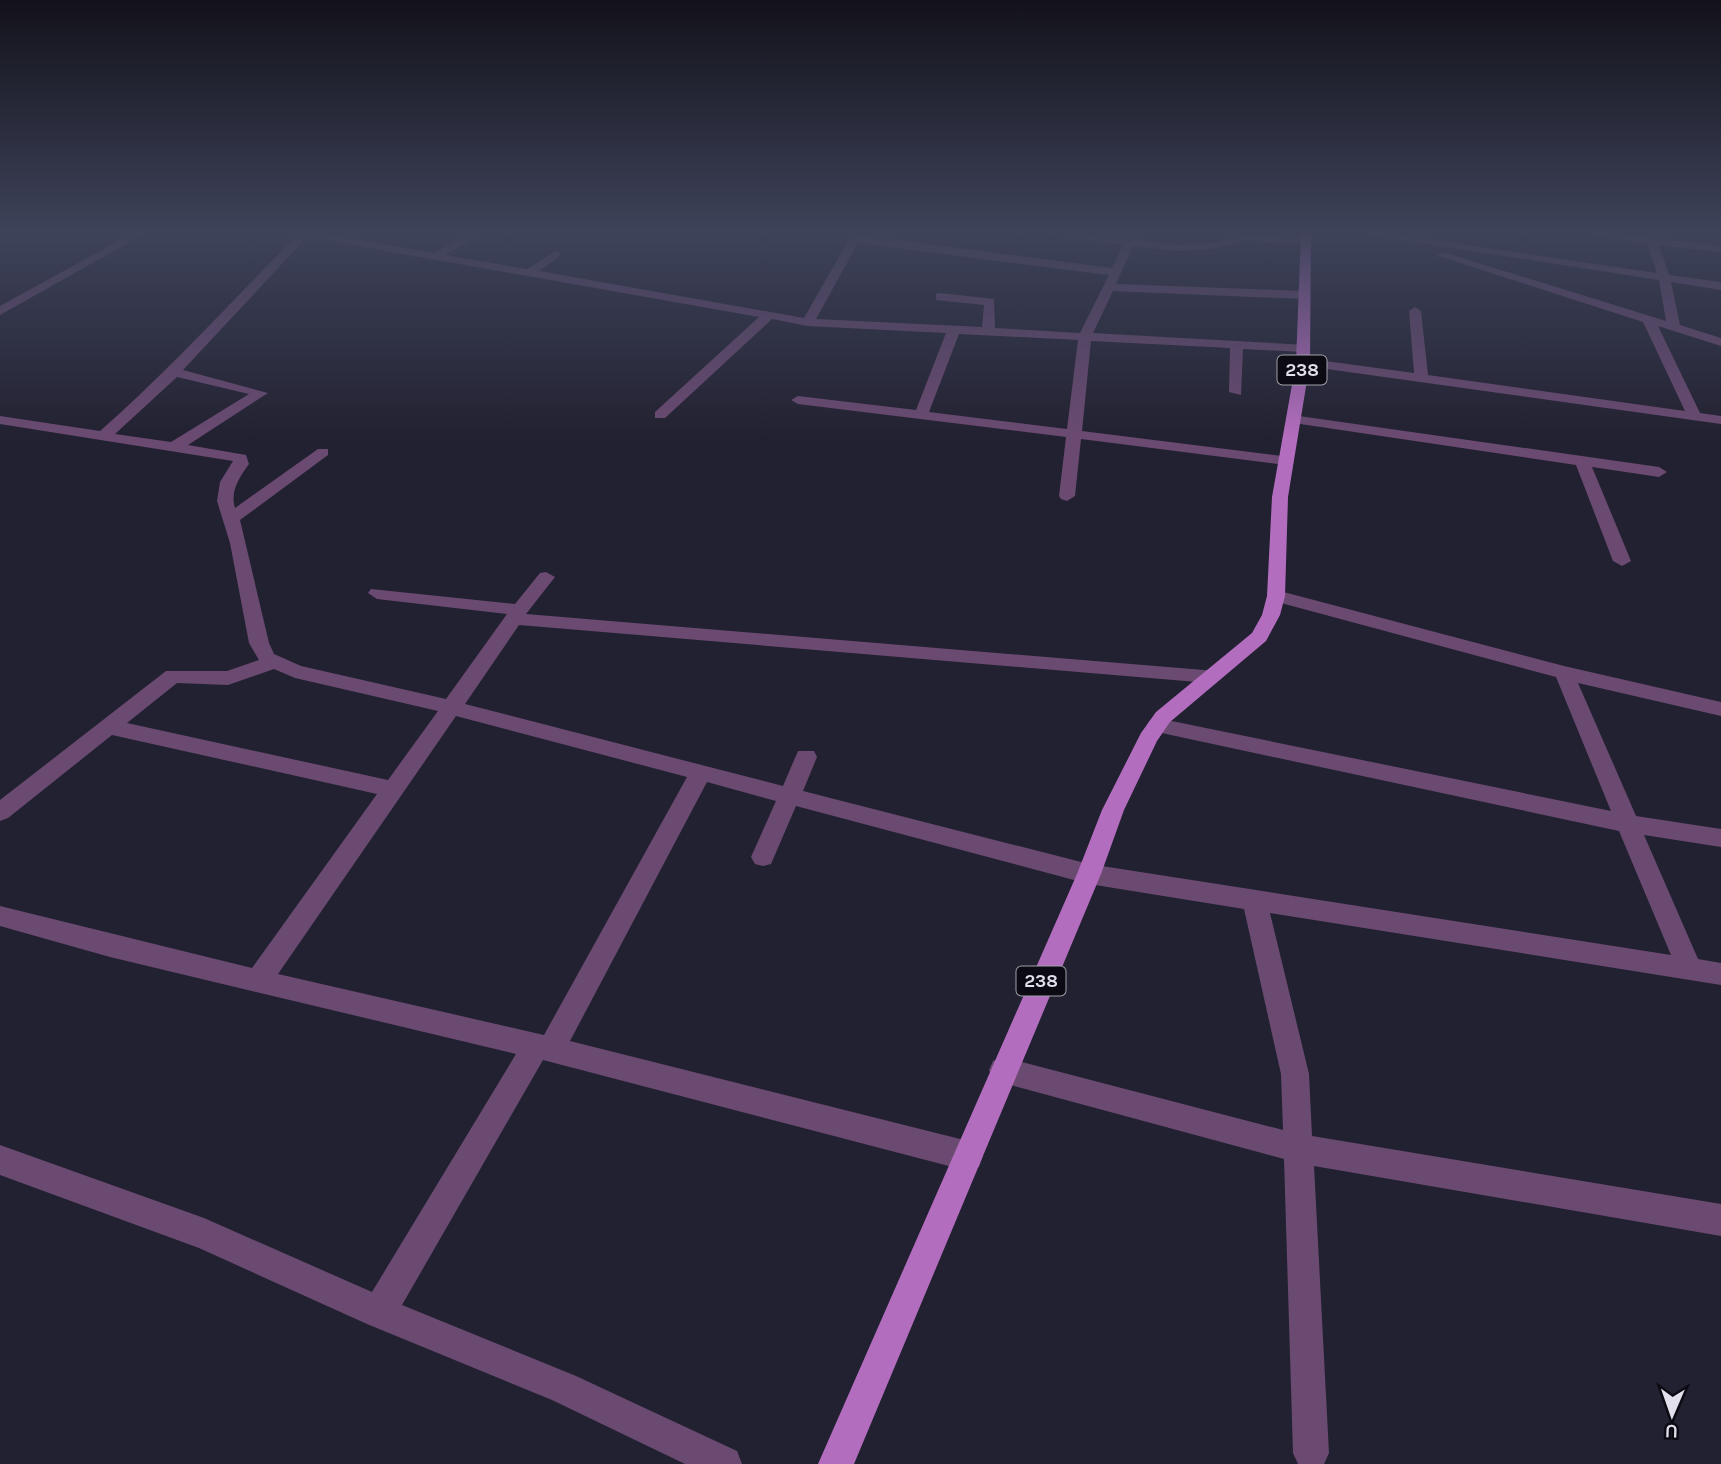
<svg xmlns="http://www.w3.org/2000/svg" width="1721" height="1464" font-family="Karla,sans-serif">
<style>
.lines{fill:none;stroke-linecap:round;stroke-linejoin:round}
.minor{fill:#6b4a71;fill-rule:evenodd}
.major{fill:#b36dbe;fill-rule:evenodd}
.labels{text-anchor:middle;stroke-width:5;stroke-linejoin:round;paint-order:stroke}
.shield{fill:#0c0b13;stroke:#a1a0ab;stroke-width:2}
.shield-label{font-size:18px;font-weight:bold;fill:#e1e0ec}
</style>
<rect width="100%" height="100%" fill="#222131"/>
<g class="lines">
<g class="minor">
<path d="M131 234H144L0 315V306Z"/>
<path d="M298 234H327L433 253 468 234H481L445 255 527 269 556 251 560 252V256L539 271 804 318 852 234 1112 268 1123 245 1045 234 1126 239 1129 234H1139L1136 240 1177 245 1211 243 1245 235 1312 239 1313 241 1308 244 1245 241 1211 249 1177 251 1133 246 1116 284 1304 291 1310 295 1304 299 1113 291 1093 333 1307 345 1309 348 1302 352 1243 349 1241 395 1229 392 1230 348 1091 341 1082 431 1290 457V463L1285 465 1081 439 1075 496 1067 501 1061 499 1059 496 1066 437 798 404 791 400 798 396 916 410 946 333 808 326 772 319 665 418H655V412L759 317 307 237 183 370 268 393 188 445 246 455 249 464C239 478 230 491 235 508L318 449H328V455L240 520 269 643 274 654 301 666 446 699 507 614 377 599 368 593 371 589 515 604 540 573 546 572 555 577 526 614 1216 671 1219 676 1216 681 1209 683 519 625 465 704 783 786 798 751H814L817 757 803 791 1089 864 1671 955 1619 831 1157 732 1150 730 1147 725 1150 720 1157 718 1611 811 1556 677 1270 600 1267 596 1276 590 1564 666 1721 702V716L1578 683 1636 816 1721 829V847L1644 835 1698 959 1721 963V985L1270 913 1309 1074 1312 1136 1721 1204V1236L1314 1166 1329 1453 1324 1464H1298L1293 1453 1284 1159 1003 1083 993 1079 989 1070 993 1061 1003 1057 1283 1130 1281 1074 1244 909 1089 884 796 806 771 864 763 866 755 864 751 857 776 801 707 782 570 1041 968 1141 979 1145 983 1156 979 1167 968 1171 543 1060 402 1305 576 1376 737 1451 742 1464H685L552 1400 367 1324 199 1248 0 1175V1145L204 1218 372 1292 516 1054 110 957 0 926V906L252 968 377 794 112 735 8 818 0 821V800L166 671H227L259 660 249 643 230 543 217 501 220 482 233 461 0 424V416L100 431C170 369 232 301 298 234ZM858 243 1109 275 1080 333 995 328 994 299 940 293 936 294V300L984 305 982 327 816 319ZM959 334 1078 340 1067 429 929 412ZM177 377 249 394 171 442 115 434ZM274 669 295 678 438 711 388 780 127 723 177 683 228 685ZM456 716 687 777 544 1035 278 974Z"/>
<path d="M1363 234H1391L1657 273 1647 244 1587 234H1622L1721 246V252L1659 245 1669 275 1721 282V290L1671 282 1680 325 1721 338V346L1658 326 1700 413 1721 416V424L1298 365 1296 362 1303 358 1414 373 1409 311 1415 307 1421 311 1428 375 1685 411 1643 322 1436 255 1446 253 1666 321 1659 280Z"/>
<path d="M1292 415 1659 467 1667 472 1659 477 1592 467 1631 561 1622 566 1613 561 1576 465 1287 422V416Z"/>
</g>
<path class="major" d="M1301 234H1311L1310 362 1288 497 1285 596 1280 615 1266 641 1170 722 1157 741 1124 810 1101 874 854 1464H818L1077 874 1102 810 1141 733 1156 712 1252 633 1262 615 1267 596 1272 497 1296 362Z"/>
</g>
<linearGradient id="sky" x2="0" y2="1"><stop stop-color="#13121b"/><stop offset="0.53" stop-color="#3e435a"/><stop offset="1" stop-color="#3e435a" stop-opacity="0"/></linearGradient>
<rect width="1721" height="439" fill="url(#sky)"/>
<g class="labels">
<g class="shield">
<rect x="1277.5" y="355.5" width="49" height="29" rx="5"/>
<rect x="1016.5" y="966.5" width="49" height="29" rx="5"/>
</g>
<g class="shield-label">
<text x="1302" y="376">238</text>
<text x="1041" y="987">238</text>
</g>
</g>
<g transform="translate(1672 1415) rotate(182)" stroke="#0c0b13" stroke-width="5" paint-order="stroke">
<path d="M0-5L12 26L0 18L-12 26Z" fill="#e1e0ec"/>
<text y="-10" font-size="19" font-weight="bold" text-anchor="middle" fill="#e1e0ec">U</text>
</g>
</svg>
